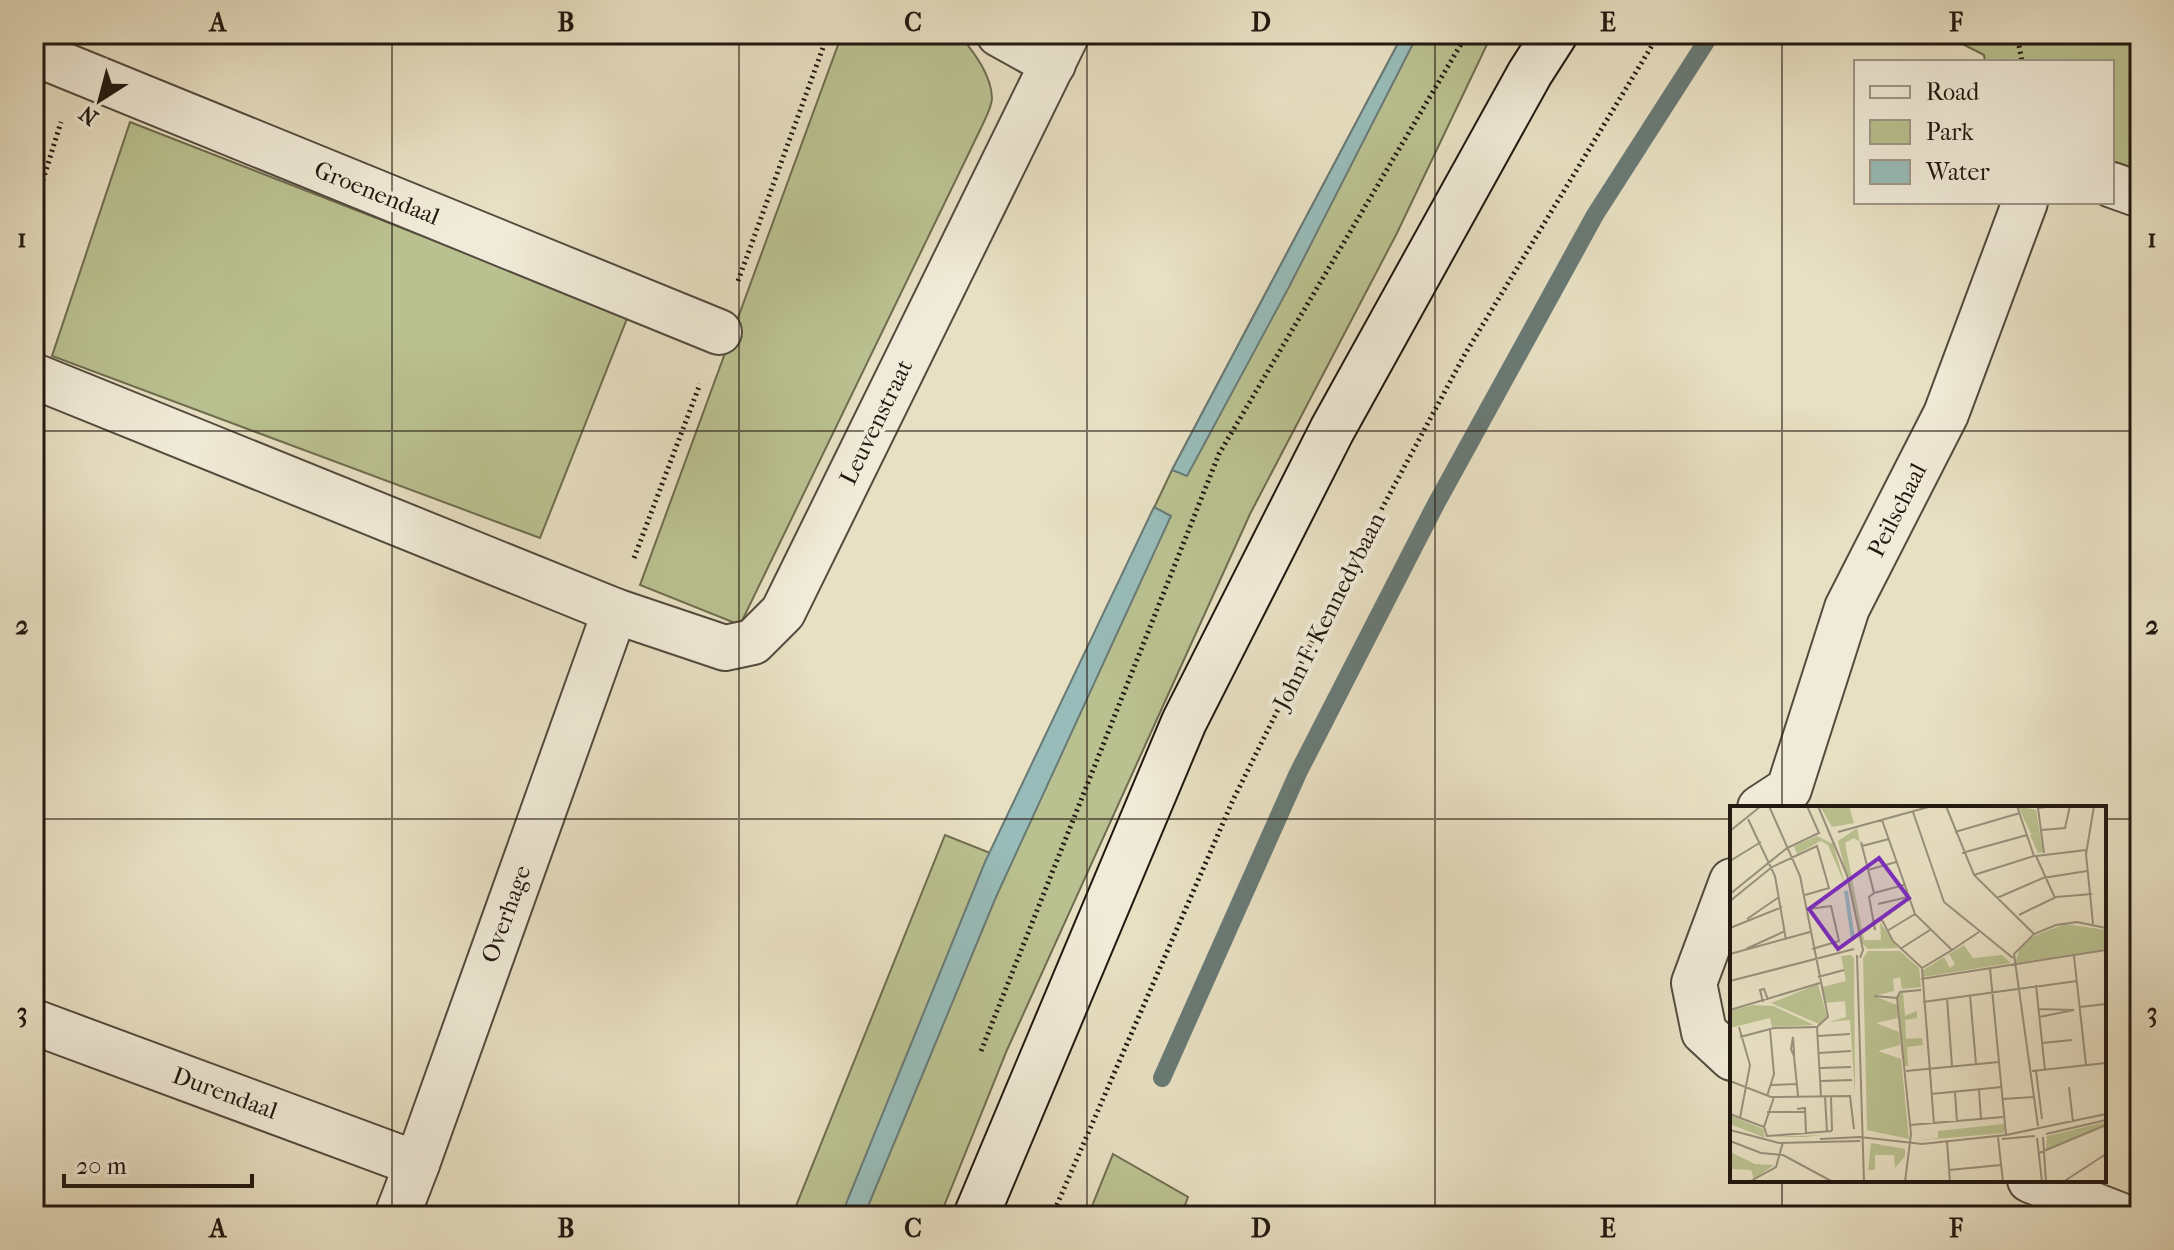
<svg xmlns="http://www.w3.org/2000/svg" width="2174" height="1250" font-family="'IM FELL French Canon',serif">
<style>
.green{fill:#bac190;stroke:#6e6c50;stroke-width:2}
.water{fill:#98bcb9;stroke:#697a76;stroke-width:2}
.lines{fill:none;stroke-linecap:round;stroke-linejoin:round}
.stream{stroke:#697a76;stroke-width:18}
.street-casing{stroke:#544a3e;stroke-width:48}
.secondary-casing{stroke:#221811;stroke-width:48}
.path{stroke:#221811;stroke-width:5;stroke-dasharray:2 4;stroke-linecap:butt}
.street{stroke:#f0ebd8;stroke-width:44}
.secondary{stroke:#f0ebd8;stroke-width:44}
.grid{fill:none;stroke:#221811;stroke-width:2;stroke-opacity:0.55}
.labels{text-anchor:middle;stroke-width:8;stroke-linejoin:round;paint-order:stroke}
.street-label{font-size:24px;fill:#221811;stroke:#f0ebd8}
.inset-river{fill:none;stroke:#98bcb9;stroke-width:4}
.inset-road{fill:none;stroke:#99907c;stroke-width:2}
.view{fill:#7b2cbf;fill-opacity:0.15;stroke:#7b2cbf;stroke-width:4}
.inset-edge{fill:none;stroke:#221811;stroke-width:4}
.neatline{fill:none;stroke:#221811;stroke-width:3}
.grid-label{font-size:26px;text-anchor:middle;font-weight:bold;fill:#221811}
</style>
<rect width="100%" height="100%" fill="#e8e0c3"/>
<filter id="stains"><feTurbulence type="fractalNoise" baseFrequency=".0025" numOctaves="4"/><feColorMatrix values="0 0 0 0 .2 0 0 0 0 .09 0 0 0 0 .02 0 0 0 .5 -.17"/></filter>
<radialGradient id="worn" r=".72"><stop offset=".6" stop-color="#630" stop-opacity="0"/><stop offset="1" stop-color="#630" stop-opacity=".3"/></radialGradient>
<g class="green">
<path d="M842 34 960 35C974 53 991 74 992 98 992 107 985 119 981 128L740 625 640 585Z"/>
<path d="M1403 34H1492L1397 233 1250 514 1007 1050 940 1216H792L945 835 990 853 1172 470Z"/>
<path d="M1943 34H2140V170L2112 161V62H1985L1984 55Z"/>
<path d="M130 122 628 316 540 538 52 356Z"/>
<path d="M1113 1154 1188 1197 1181 1216H1088Z"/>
</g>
<g class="water">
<path d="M1403 34H1418L1289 287 1187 476 1172 470Z"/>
<path d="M1154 507 1171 516 996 897 864 1216H841L985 862Z"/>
</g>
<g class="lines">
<path class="stream" d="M1162 1078 1298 773 1436 504 1595 215 1711 34"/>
<defs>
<g id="street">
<path d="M999 34 1053 64"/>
<path d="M34 53 719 332"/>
<path d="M2112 185 2140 195"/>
<path d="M34 376 615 611 725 648 753 642 783 612 1067 34"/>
<path d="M1760 808 1789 789 1847 608 1946 414 2025 202"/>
<path d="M1732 881 1694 983 1704 1032 1732 1058"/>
<path d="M34 1022 417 1164"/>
<path d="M2030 1180 2122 1216"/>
<path d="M397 1216 417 1164 615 611"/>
</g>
<path id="secondary" d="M976 1216 1184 722 1332 430 1530 73 1555 34"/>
</defs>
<use href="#street" class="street-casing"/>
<use href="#secondary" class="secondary-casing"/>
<g class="path">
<path d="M2017 34 2022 62"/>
<path d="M34 209 61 122"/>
<path d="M738 281 828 34"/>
<path d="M634 558 700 384"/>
<path d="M981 1051 1219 454 1467 34"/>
<path d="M915 1216 919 1206"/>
<path d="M1052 1216 1233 800 1330 605 1465 354 1659 34"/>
</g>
<use href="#street" class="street"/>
<use href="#secondary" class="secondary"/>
</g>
<path class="grid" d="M392 34V1216M739 34V1216M1087 34V1216M1435 34V1216M1782 34V808M34 431H2140M34 819H1732M2104 819H2140M1782 1180V1216"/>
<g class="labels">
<g class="street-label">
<text transform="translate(377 193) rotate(22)" y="8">Groenendaal</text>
<text transform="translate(876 422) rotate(-64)" y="8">Leuvenstraat</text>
<text transform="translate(1897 510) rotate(-63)" y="8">Peilschaal</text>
<text transform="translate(1329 611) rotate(-63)" y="8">John F. Kennedybaan</text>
<text transform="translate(506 914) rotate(-70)" y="8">Overhage</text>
<text transform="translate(225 1093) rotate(20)" y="8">Durendaal</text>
</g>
</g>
<g transform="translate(1730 806)">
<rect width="376" height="376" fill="#e8e0c3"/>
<path d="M90 0H119L124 17 102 21ZM288 0 306 4 313 46 308 47 300 29 308 26 301 28ZM127 22 130 36 124 32 115 37 134 134H151L150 116 168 142 138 143 132 137 108 35ZM87 30 103 38 116 81 98 39 91 35 67 48 64 40ZM335 118 376 124V143L285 157 290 142 304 130ZM234 139 243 152 272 149 281 157 193 171V164L214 151 220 162 225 158 219 148ZM138 145H170L189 162 191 181 172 183 170 171 163 173 164 185 144 190 167 199 168 212 146 217 169 226 170 239 148 245 171 253 179 333 137 324 133 152ZM121 149 124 152 125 288 120 214 99 216 116 211 115 195 96 197 92 181 116 175 111 150ZM88 178 97 211 89 218 41 197ZM173 186 175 210 187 205V212L175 214 176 233 192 232 193 239 177 241 178 260H174L168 190ZM23 199 43 200 84 219 42 221 40 212 0 222V205ZM0 309 33 323 35 331 92 329 75 331H33L0 318ZM376 316V318L316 344 317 330ZM274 318V327L182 335 208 332V325ZM141 337 175 343V350L165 362 164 349H145V364H138ZM0 346 25 358 44 359 24 373 21 364 0 363Z" fill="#bac190"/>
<path class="inset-river" d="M116 85 123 133"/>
<path class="inset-road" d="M39 0 70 70 98 211 87 221 91 290M88 0 117 69 133 144 130 152M216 0 244 69 304 128M183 6 214 96 283 152M18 13 45 70 56 134M152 14 185 108 222 144 192 162M311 24 335 22 340 0M0 25 31 0M108 26 202 0M225 26 290 7M131 36 144 87M132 40 159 33M232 47 297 29M314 47 308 2 324 0M0 55 31 36M138 64 166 56M244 69 304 50 287 0M144 87 139 91 145 124M144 87 174 79M0 88 57 42 89 27 77 0M267 92 313 72 357 65M325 92 306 50 356 44M0 95 42 61 87 40 99 82 75 89M148 98 178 91M78 103 101 100 109 135 82 143M289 109 326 91 362 88M17 113 49 91M143 115 152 114 163 135 192 162M363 118 356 48 364 0M0 122 52 101M157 125 185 108M16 143 55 125M170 143 200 124M222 144 249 126M0 148 80 126M127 149 134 376M344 150 356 259M192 162 204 318M260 162 276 329M88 171 114 164M191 173 376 144M0 175 124 143M306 179 315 264M240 189 246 258M144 190 167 192 181 328 175 376M167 192 170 186 191 184M217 192 222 260M33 196 30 184 34 183 38 194M193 196 347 175M350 201 376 198M308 203 344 204 309 211M0 204 90 177M9 221 20 259 10 312M88 230 120 228M10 231 44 222 86 221M63 231 64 246V250L61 243ZM312 237 342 234M89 247 121 245M64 250 68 290M90 262 121 261M176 265 269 256M302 265 376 257M306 265 312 313M0 275 41 291 120 290 124 323M91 275 122 274M41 279 67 278M339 281 343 316M249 284 251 313M225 286 227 316M201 288 272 281M37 290 44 268 40 224M95 290 97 326M101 291 102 325M273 293 303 291M67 303 75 302 76 328M37 306H75M0 308 34 321 37 330 102 325M180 319 273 311M308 320 284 148 304 128 326 119 347 116 376 122M34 321 44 291M0 324 49 337 130 335M316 328 376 314M130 331 192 338 276 329 376 308M268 331 273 376M313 331 316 376M307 332 312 376M90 333 130 331M272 333 305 330M0 335 31 347 53 349 103 376M217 335 220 376M309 347 376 319M219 364 271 359M19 376 46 361 53 336M333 376 376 348"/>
<path class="view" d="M149 52 179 92 108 143 79 103Z"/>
<rect width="376" height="376" class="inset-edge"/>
</g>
<rect width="2174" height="1250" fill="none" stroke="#e8e0c3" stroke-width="88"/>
<rect x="1854" y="60" width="260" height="144" fill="#f0ebd8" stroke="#9e9788" stroke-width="2"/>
<rect x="1870" y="86" width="40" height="12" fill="#f0ebd8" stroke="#9e9788" stroke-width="2"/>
<text x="1926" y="100" font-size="24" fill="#221811">Road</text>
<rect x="1870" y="120" width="40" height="24" fill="#bac190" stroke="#9e9788" stroke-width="2"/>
<text x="1926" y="140" font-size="24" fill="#221811">Park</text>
<rect x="1870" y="160" width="40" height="24" fill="#98bcb9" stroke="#9e9788" stroke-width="2"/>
<text x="1926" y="180" font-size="24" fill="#221811">Water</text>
<g transform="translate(100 100) rotate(216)" stroke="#f0ebd8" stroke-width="6" paint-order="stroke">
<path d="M0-6L14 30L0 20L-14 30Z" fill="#221811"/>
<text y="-12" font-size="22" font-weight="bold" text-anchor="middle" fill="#221811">N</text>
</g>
<path d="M64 1174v12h188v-12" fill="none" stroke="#221811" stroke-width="4"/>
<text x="76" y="1174" font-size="24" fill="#221811" stroke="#f0ebd8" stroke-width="6" paint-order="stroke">20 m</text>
<rect x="44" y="44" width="2086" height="1162" class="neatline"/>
<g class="grid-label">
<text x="218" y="31">A</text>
<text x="566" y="31">B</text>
<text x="913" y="31">C</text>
<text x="1261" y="31">D</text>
<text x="1608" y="31">E</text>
<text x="1956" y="31">F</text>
<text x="22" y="247">1</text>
<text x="2152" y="247">1</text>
<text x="22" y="634">2</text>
<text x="2152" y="634">2</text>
<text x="22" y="1021">3</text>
<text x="2152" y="1021">3</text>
<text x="218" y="1237">A</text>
<text x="566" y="1237">B</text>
<text x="913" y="1237">C</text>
<text x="1261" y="1237">D</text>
<text x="1608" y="1237">E</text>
<text x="1956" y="1237">F</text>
</g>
<rect width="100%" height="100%" filter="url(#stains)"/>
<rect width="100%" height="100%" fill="url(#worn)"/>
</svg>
